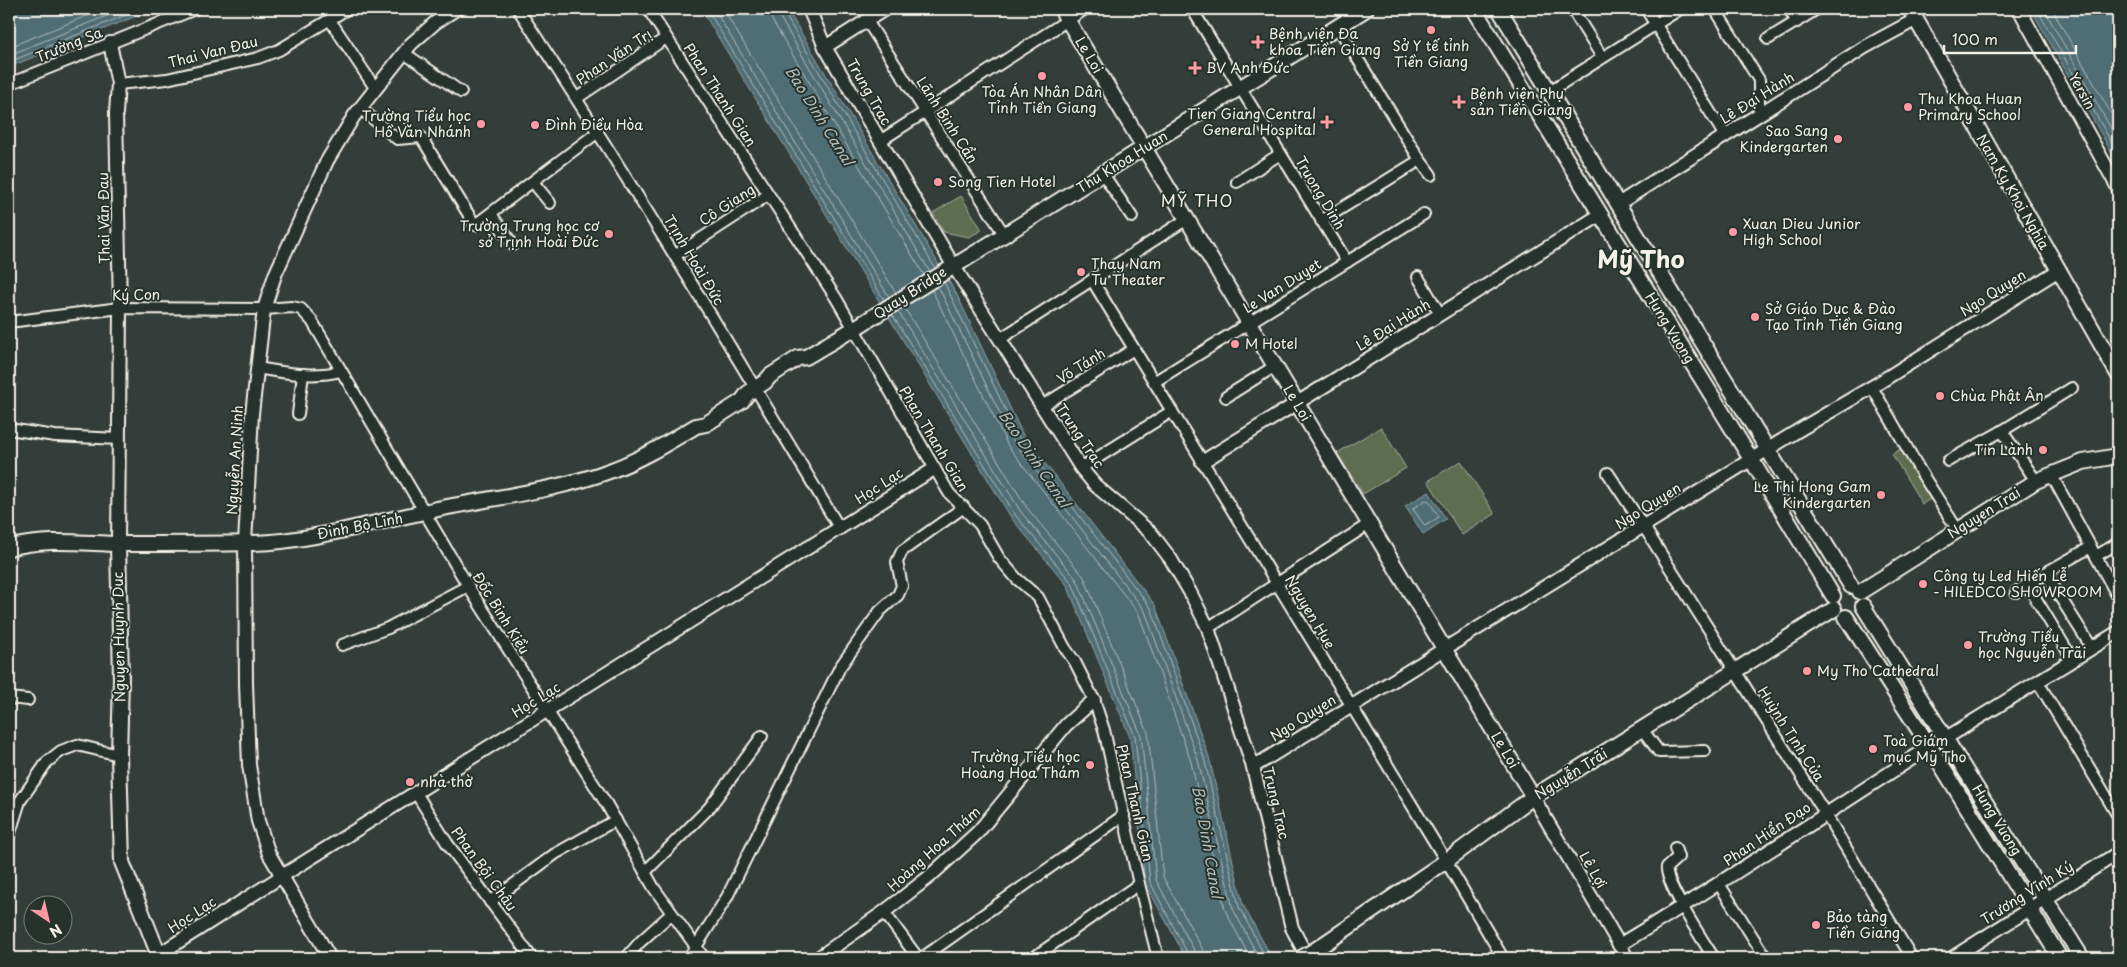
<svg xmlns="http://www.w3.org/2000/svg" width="2127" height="967" font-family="'Playpen Sans',sans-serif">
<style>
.green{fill:#5d6d50;stroke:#a8af9c}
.water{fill:#4f6d75;stroke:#91a2a3}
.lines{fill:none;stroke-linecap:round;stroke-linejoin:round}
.shore{stroke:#b2bcba;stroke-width:1}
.minor-casing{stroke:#f4f1e8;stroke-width:14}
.tertiary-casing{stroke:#f4f1e8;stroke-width:16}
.secondary-casing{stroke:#f4f1e8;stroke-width:18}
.minor{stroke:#26332d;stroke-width:10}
.tertiary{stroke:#26332d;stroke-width:12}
.secondary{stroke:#26332d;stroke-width:14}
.secondary-bridge-casing{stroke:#f4f1e8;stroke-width:18;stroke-linecap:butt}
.secondary-bridge{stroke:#26332d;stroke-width:14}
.poi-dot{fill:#ff9aa2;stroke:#26332d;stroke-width:2}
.labels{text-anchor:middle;stroke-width:4;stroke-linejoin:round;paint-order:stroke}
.poi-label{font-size:14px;fill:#f4f1e8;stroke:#26332d;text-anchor:start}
.street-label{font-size:14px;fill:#f4f1e8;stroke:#26332d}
.water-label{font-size:15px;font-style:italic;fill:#b2bcba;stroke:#26332d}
.quarter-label{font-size:16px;letter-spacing:1px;fill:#f4f1e8;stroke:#26332d}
.town-label{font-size:24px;font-weight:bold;fill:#f4f1e8;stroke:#26332d}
</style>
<rect width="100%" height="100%" fill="#333e3b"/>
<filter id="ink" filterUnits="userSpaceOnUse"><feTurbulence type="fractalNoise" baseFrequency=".02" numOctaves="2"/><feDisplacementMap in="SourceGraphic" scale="10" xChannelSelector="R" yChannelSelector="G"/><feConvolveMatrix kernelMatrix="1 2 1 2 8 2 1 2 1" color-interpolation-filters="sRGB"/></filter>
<g filter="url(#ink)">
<g class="green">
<path d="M961 196 982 230 969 237 944 232 933 213Z"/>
<path d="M1381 427 1406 468 1363 494 1337 453Z"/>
<path d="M1908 445 1937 495 1922 504 1892 454Z"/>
<path d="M1461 461 1495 514 1462 535 1428 481Z"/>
</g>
<g class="water">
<path d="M9 9H154L9 67Z"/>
<path d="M701 9H787L957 295 1023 435 1155 605 1209 757 1243 905 1272 958H1186L1145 883 1130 737 1067 585 1012 519Z"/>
<path d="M2031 9H2118V164Z"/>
<path d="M1429 492 1446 519 1423 534 1405 506Z"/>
</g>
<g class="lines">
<g class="shore">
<path d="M707 9 884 300"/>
<path d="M714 9 889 297"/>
<path d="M723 9 896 293"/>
<path d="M770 9 772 20 924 275"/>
<path d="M777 9 779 16 930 272"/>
<path d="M784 9V13L935 268"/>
<path d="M2037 9 2118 154"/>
<path d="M2044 9 2118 141"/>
<path d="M2052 9 2118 126"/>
<path d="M9 47 104 9"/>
<path d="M9 55 124 9"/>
<path d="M9 62 141 9"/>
<path d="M944 282 1019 438 1151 608 1204 758 1239 907 1266 958"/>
<path d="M938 286 1014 442 1145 611 1198 760 1233 909 1259 958"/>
<path d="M932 290 1008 446 1139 614 1191 762 1225 910 1250 958"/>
<path d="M904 307 1027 508 1084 577 1148 733 1163 877 1202 948 1204 958"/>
<path d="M898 311 1021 512 1077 580 1141 735 1156 880 1195 952 1196 958"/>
<path d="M892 314 1016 516 1072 583 1135 736 1150 882 1190 958"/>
<path d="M1426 500 1429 501 1439 517 1425 526 1413 509Z"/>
</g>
<defs>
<g id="minor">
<path d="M518 9C630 179 735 354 840 529"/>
<path d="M648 9 836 298 949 493 980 525 999 558 1017 579 1038 597 1065 648 1075 662 1094 700 1104 730 1139 884 1158 958"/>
<path d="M1192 9 1347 262"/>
<path d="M1572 9 1602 57"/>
<path d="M1646 9 1725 136"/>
<path d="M1715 9 1759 80V114"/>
<path d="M1789 9 1797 22"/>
<path d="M330 20 375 88"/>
<path d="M867 21 1004 234"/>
<path d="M1768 39 1817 9"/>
<path d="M404 53 461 92"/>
<path d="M9 84 195 9"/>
<path d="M118 84 167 79 258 58 279 50 347 9"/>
<path d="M1550 91 1680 9"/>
<path d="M577 98 666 38"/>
<path d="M360 108 397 139 421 137 475 225 598 132"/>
<path d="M880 141 1085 9"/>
<path d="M1420 160 1431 175"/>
<path d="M1103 174 1132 217"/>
<path d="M533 182 550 203"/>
<path d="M1237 182 1280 154"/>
<path d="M491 214 513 245"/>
<path d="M1321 221 1420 160 1338 27"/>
<path d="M676 255 768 195"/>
<path d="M1418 277 1440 314"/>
<path d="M1092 280 1446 861 1503 958"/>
<path d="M9 322 120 308 264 309 292 307 301 309 312 321 468 586 607 805 654 888 704 958"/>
<path d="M1000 339 1187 219"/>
<path d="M257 368C285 373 314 378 341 371"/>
<path d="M1154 382 1424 214"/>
<path d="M1872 387 1922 474 1957 529"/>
<path d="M1226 397 1275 366"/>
<path d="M1042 406 1134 349"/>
<path d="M298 414 303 374"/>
<path d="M9 429 55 436 119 439"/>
<path d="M2002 431 2072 388"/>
<path d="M1948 461 2002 431 2036 481"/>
<path d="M1081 468 1172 411"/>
<path d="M1608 473 1644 527 1825 813 1912 958"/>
<path d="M2051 474 2118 597"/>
<path d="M2091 547 2045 573 2092 648"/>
<path d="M2096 556 2118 543"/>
<path d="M2027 584 2073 660"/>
<path d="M2016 592 2045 573"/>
<path d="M1208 628 1369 524"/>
<path d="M342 645 388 628 468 586"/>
<path d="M2038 682 2118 816"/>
<path d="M9 698 28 700"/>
<path d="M1642 729 1659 752 1705 751"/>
<path d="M416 793 447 843 532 958"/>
<path d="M9 836 20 801 47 762 61 751 77 745 119 755"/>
<path d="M1675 848 1678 857 1667 867C1663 880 1705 944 1714 958"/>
<path d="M645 872 709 808 762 736"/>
<path d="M1719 884 1766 958"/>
<path d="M490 902 555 854 616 820"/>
<path d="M884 912 918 958"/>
<path d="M626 958 640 942 671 914"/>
<path d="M689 958 727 897 840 667 880 611 898 595 902 586 897 562 902 551 964 507"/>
<path d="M922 958 1124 815"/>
<path d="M1033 958 1139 884"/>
</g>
<g id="tertiary">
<path d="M809 9 825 47 953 265 1081 468 1095 485 1151 533 1170 558 1190 592 1208 628 1253 767 1292 928 1302 947 1311 958"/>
<path d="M2019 9 2118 188"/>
<path d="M110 43 118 84 116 113 120 308 118 544"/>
<path d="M825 47 885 9"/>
<path d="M1618 204 1865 47 1915 20"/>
<path d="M1202 462 1600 215"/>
<path d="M1946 738 2118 632"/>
<path d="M1253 767 1799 430 1872 387 2059 270"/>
<path d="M1533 797 1627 958"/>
<path d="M1619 945C1725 882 1826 813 1930 747"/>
<path d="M153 958 282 876 934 469"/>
<path d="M330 958 269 854 258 821 249 765 246 684 245 543 252 414 264 309 275 275 327 161 354 116 411 44 436 22 456 9"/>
<path d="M818 958 884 912 929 877 978 832 1066 725 1094 700"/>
<path d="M1952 958 2118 853"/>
</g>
<g id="secondary">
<path d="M1061 9 1533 797"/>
<path d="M1474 9 1751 459 1833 596"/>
<path d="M1499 9 1851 586"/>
<path d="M1910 9 2118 374"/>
<path d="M118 544 121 679 119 755 122 862 160 958"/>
<path d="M9 548C44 538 81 543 118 544 163 544 208 544 254 543 311 541 368 524 424 512 485 498 555 492 612 470 642 459 669 442 696 426L706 424 742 401 748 393 765 382 770 376 798 358 806 357 855 328 1366 9"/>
<path d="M1860 592 2036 481 2083 462 2118 456"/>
<path d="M1863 606 2082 958"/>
<path d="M1846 617 1930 747 2060 958"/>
<path d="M1315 950 1446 861 1533 797 1834 609"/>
</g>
</defs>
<use href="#minor" class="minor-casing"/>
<use href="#tertiary" class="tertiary-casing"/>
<use href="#secondary" class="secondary-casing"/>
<use href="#minor" class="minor"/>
<use href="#tertiary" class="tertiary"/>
<use href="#secondary" class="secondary"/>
<defs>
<path id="secondary-bridge" d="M1301 958 1315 950"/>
</defs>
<use href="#secondary-bridge" class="secondary-bridge-casing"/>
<use href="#secondary-bridge" class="secondary-bridge"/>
</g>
</g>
<g class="poi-dot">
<circle cx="1431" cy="30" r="5"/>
<path d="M1255.5 34.5h5v5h5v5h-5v5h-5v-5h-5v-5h5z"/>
<path d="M1192.5 60.5h5v5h5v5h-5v5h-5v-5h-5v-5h5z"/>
<circle cx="1042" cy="76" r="5"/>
<path d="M1456.5 94.5h5v5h5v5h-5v5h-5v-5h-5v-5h5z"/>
<circle cx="1908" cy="107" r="5"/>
<path d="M1324.5 114.5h5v5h5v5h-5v5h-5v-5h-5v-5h5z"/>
<circle cx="481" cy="124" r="5"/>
<circle cx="535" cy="125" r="5"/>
<circle cx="1838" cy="139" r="5"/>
<circle cx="938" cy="182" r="5"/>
<circle cx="1733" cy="232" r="5"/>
<circle cx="609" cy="234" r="5"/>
<circle cx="1081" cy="272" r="5"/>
<circle cx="1755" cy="317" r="5"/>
<circle cx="1235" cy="344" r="5"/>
<circle cx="1940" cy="396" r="5"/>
<circle cx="2043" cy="450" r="5"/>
<circle cx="1881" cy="495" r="5"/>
<circle cx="1923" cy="584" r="5"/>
<circle cx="1968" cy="645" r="5"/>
<circle cx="1807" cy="671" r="5"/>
<circle cx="1873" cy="749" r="5"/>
<circle cx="1090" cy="765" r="5"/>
<circle cx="410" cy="782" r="5"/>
<circle cx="1816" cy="925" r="5"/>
</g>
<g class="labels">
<g class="poi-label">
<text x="1269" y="39">Bệnh viện Đa<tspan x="1269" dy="16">khoa Tiền Giang</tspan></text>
<text x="1431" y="51" text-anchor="middle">Sở Y tế tỉnh<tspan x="1431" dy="16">Tiền Giang</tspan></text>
<text x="1206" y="73">BV Anh Đức</text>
<text x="1042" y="97" text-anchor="middle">Tòa Án Nhân Dân<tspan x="1042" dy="16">Tỉnh Tiền Giang</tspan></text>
<text x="1470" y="99">Bệnh viện Phụ<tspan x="1470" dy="16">sản Tiền Giang</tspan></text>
<text x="1918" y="104">Thu Khoa Huan<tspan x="1918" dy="16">Primary School</tspan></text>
<text x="1316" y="119" text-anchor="end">Tien Giang Central<tspan x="1316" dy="16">General Hospital</tspan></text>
<text x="471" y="121" text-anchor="end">Trường Tiểu học<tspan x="471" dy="16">Hồ Văn Nhánh</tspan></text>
<text x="545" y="130">Đình Điều Hòa</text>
<text x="1828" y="136" text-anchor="end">Sao Sang<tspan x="1828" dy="16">Kindergarten</tspan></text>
<text x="948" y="187">Song Tien Hotel</text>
<text x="1743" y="229">Xuan Dieu Junior<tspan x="1743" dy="16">High School</tspan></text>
<text x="599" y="231" text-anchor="end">Trường Trung học cơ<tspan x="599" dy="16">sở Trịnh Hoài Đức</tspan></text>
<text x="1091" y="269">Thay Nam<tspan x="1091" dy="16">Tu Theater</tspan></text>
<text x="1765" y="314">Sở Giáo Dục &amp; Đào<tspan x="1765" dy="16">Tạo Tỉnh Tiền Giang</tspan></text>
<text x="1245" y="349">M Hotel</text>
<text x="1950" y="401">Chùa Phật Ân</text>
<text x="2033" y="455" text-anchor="end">Tin Lành</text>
<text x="1871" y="492" text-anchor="end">Le Thi Hong Gam<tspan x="1871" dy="16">Kindergarten</tspan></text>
<text x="1933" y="581">Công ty Led Hiến Lễ<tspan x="1933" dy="16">- HILEDCO SHOWROOM</tspan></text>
<text x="1978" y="642">Trường Tiểu<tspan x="1978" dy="16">học Nguyễn Trãi</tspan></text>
<text x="1817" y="676">My Tho Cathedral</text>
<text x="1883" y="746">Toà Giám<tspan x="1883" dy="16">mục Mỹ Tho</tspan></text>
<text x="1080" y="762" text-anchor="end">Trường Tiểu học<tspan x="1080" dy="16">Hoàng Hoa Thám</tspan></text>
<text x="420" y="787">nhà thờ</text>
<text x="1826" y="922">Bảo tàng<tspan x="1826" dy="16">Tiền Giang</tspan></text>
</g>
<g class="street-label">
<text transform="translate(69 45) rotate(-22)" y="5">Trường Sa</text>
<text transform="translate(213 52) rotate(-14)" y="5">Thai Van Đau</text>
<text transform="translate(1089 55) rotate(59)" y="5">Le Loi</text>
<text transform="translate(614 57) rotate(-34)" y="5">Phan Văn Trị</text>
<text transform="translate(2082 91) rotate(61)" y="5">Yersin</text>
<text transform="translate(869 92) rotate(60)" y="5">Trung Trac</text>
<text transform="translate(720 95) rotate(57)" y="5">Phan Thanh Gian</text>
<text transform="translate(1757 98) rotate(-32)" y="5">Lê Đại Hành</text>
<text transform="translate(947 120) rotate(57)" y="5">Lãnh Binh Cẩn</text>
<text transform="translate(1122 162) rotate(-32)" y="5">Thu Khoa Huan</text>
<text transform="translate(2013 192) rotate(60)" y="5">Nam Ky Khoi Nghia</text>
<text transform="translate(1320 193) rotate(59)" y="5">Truong Dinh</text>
<text transform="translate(727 205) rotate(-33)" y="5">Cô Giang</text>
<text transform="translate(104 218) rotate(-91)" y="5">Thai Văn Đau</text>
<text transform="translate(694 260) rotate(59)" y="5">Trịnh Hoài Đức</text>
<text transform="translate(1282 286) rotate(-32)" y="5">Le Van Duyet</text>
<text transform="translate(910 293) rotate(-33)" y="5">Quay Bridge</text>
<text transform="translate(1993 293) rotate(-32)" y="5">Ngo Quyen</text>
<text transform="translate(136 295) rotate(-1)" y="5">Ký Con</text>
<text transform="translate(1393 325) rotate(-32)" y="5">Lê Đại Hành</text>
<text transform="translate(1670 328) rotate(58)" y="5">Hung Vuong</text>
<text transform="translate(1081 366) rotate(-32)" y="5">Võ Tánh</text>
<text transform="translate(1297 403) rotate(59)" y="5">Le Loi</text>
<text transform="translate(1080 436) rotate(56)" y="5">Trung Trac</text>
<text transform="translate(934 439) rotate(59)" y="5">Phan Thanh Gian</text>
<text transform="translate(235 460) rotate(-87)" y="5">Nguyễn An Ninh</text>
<text transform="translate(879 486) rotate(-33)" y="5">Học Lạc</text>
<text transform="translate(1648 506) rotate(-32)" y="5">Ngo Quyen</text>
<text transform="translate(1984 513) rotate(-32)" y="5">Nguyen Trai</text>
<text transform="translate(360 526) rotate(-11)" y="5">Đinh Bộ Lĩnh</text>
<text transform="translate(1310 612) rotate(59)" y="5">Nguyen Hue</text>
<text transform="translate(501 613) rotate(58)" y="5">Đốc Binh Kiều</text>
<text transform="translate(119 637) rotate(-91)" y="5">Nguyen Huynh Duc</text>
<text transform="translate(536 700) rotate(-32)" y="5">Học Lạc</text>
<text transform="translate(1303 718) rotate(-32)" y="5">Ngo Quyen</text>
<text transform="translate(1791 734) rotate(57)" y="5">Huỳnh Tịnh Của</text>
<text transform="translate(1505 750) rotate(59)" y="5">Le Loi</text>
<text transform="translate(1571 774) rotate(-32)" y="5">Nguyễn Trãi</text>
<text transform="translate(1135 803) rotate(77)" y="5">Phan Thanh Gian</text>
<text transform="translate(1276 803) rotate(77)" y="5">Trung Trac</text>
<text transform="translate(1997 820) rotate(58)" y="5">Hung Vuong</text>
<text transform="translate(1767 834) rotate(-34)" y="5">Phan Hiển Đạo</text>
<text transform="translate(934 849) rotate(-42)" y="5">Hoàng Hoa Thám</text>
<text transform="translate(484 869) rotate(54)" y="5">Phan Bội Châu</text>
<text transform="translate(1593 870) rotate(60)" y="5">Lê Lợi</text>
<text transform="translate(2027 893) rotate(-32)" y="5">Trương Vĩnh Ký</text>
<text transform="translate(192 915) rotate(-33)" y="5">Học Lạc</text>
</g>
<g class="water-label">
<text transform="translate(819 116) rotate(58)" y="5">Bao Dinh Canal</text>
<text transform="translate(1034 459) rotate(56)" y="5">Bao Dinh Canal</text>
<text transform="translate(1207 842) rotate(80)" y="5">Bao Dinh Canal</text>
</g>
<g class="quarter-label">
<text x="1197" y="207">MỸ THO</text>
</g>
<g class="town-label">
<text x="1641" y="268">Mỹ Tho</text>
</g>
</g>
<rect width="2127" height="967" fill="none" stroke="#26332d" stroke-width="30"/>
<rect x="15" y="15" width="2097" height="937" fill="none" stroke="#f4f1e8" stroke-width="2" filter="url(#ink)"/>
<g transform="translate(48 920) rotate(145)"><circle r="24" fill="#26332d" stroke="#787f78"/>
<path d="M0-4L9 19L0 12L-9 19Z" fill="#ff9aa2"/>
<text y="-8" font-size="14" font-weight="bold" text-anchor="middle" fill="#f4f1e8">N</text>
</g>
<path d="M1944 45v8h132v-8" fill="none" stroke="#f4f1e8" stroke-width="2.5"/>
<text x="1952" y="45" font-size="15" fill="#f4f1e8" stroke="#26332d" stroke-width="4" paint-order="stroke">100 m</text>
</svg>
